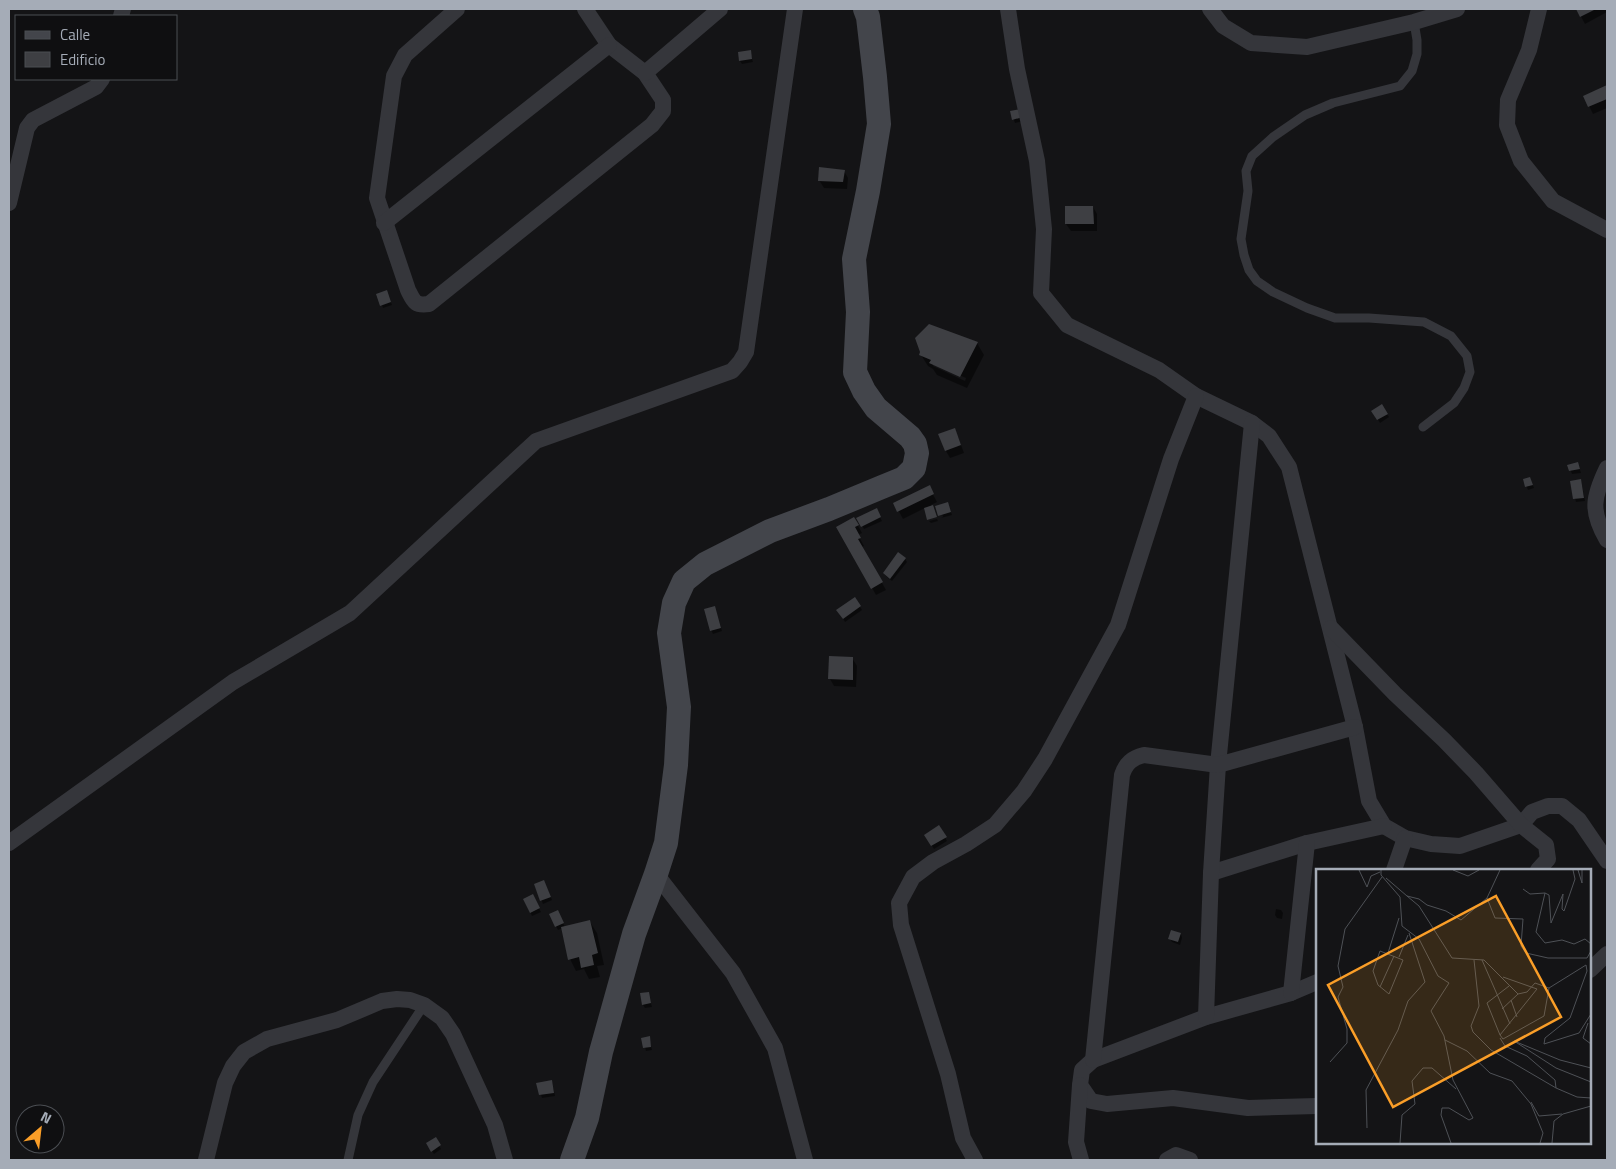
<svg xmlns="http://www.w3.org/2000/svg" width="1616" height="1169" font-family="'Titillium Web',sans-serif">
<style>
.shadow{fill:#0007;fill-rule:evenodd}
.building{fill:#3e3f43}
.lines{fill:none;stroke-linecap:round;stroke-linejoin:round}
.service{stroke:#35363b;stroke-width:9}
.minor{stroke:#35363b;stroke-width:16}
.secondary{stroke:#43454b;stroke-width:24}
.inset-road{fill:none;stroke:#4e5156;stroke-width:1}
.view{fill:#fa9e28;fill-opacity:0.15;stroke:#fa9e28;stroke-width:2.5}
.inset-edge{fill:none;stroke:#a5acb7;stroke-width:2.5}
</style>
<rect width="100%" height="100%" fill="#141416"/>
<g class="shadow">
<path d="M1577 9H1607V12L1585 24Z"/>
<path d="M750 52 753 62 742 64 740 61Z"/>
<path d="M1607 87V108L1593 114 1584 96Z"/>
<path d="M1011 112 1024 121 1015 123Z"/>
<path d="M844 171 848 178 847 189 824 188 819 180Z"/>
<path d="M1093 207 1097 214V231H1071L1066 224Z"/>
<path d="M388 295 392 305 383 308 382 305Z"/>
<path d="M977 343 984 355 967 388 937 375 933 369 928 366 921 355ZM933 364 966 378 965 381 933 366Z"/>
<path d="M1381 405 1389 417 1380 423 1373 411Z"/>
<path d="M958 437 964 453 950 458 946 451Z"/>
<path d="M1569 466 1579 467 1581 473 1572 474Z"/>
<path d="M1530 478 1534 488 1528 490 1524 480Z"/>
<path d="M1581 480 1585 501 1576 502 1571 482Z"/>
<path d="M929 487 937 502 931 505 934 510 925 508 903 519 895 504Z"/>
<path d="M948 504 952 515 941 518 943 517 942 514Z"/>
<path d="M876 510 882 521 864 529 858 518Z"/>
<path d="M854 518 862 533 858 535 864 546 862 547 886 590 876 595 838 527Z"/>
<path d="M937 519 938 521 931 523 929 521Z"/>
<path d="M905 559 907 562 892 581 886 576 884 573Z"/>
<path d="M855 599 862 610 845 622 838 610Z"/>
<path d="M716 611 722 631 713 634 711 630Z"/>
<path d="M852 658 857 666 856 687 834 686 830 679Z"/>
<path d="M939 827 947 841 934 849 926 836Z"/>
<path d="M535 885H546L552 900 543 904Z"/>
<path d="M532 896 541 912 532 916 524 900Z"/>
<path d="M1276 909 1281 910 1283 913 1282 919 1277 918 1275 915Z"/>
<path d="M557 911 565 927 590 922 597 933 604 965 597 966 600 977 589 979 584 969 576 971 570 959 563 928 558 930 550 915Z"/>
<path d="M1181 934 1182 938 1180 945 1172 942 1170 939Z"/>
<path d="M648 993 652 1007 645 1008 643 1005Z"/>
<path d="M649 1038 652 1050 646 1051 643 1039Z"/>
<path d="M552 1082 555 1096 542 1098 538 1084Z"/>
<path d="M435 1139 441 1149 434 1154 427 1144Z"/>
</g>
<g class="building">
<path d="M1576 9H1596L1580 17Z"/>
<path d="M751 50 752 59 739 61 738 52Z"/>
<path d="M1607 85V99L1588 107 1583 96Z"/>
<path d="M1021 109 1023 117 1012 120 1010 111Z"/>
<path d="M819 167 845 170 843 182 818 181Z"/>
<path d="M1065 206H1093L1094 224H1065Z"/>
<path d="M387 290 391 302 380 306 376 294Z"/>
<path d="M929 324 978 342 960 377 929 363 931 360 919 355 920 352 915 338Z"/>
<path d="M1382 404 1388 414 1377 420 1371 411Z"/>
<path d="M955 428 961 445 945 451 938 434Z"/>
<path d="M1578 462 1580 469 1569 471 1567 465Z"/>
<path d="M1530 477 1533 485 1525 487 1523 479Z"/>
<path d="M1581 479 1584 498 1573 499 1570 481Z"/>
<path d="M930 485 934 494 897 512 893 503Z"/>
<path d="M948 502 951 512 938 516 935 506Z"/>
<path d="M933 505 937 517 927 520 924 508Z"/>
<path d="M877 508 881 517 861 527 856 518Z"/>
<path d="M854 517 859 525 855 527 861 538 858 539 883 582 871 589 836 527Z"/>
<path d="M898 552 906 558 890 579 883 573Z"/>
<path d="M855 597 861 606 843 619 836 610Z"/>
<path d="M715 606 721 628 710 631 704 609Z"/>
<path d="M829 656 853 657V680L828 679Z"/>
<path d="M939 825 947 837 931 846 924 835Z"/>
<path d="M544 880 551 897 540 901 534 884Z"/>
<path d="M533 894 540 908 530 913 523 899Z"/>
<path d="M558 910 564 923 555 927 549 914Z"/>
<path d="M590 920 598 953 592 955 594 965 581 968 579 957 568 960 561 927Z"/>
<path d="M1171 930 1181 933 1178 942 1168 939Z"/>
<path d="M649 992 651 1003 642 1005 640 993Z"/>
<path d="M650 1036 651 1047 643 1048 641 1038Z"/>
<path d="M552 1080 554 1093 539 1095 536 1083Z"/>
<path d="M436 1137 441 1145 431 1152 426 1143Z"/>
</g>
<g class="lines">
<g class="service">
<path d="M1414 22 1417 40V54L1412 71 1400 86 1333 103 1305 115 1273 137 1252 156 1246 171 1248 191 1241 239 1244 255 1249 270 1257 281 1273 292 1307 308 1335 318H1369L1424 322 1451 336 1467 356 1470 372 1464 388 1454 403 1423 427"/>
<path d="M348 1160 358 1115 373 1082 424 1005"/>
</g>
<g class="minor">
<path d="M457 9 405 55 394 76 377 198 408 290C414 302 415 306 429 304L652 125 663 111V100L645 73 609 45 585 9"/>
<path d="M1008 9 1017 69 1037 161 1044 229 1041 293 1067 325 1159 370 1196 396 1252 423 1269 436 1289 467 1355 727 1369 801 1384 826 1405 838 1431 844 1460 846 1521 825 1532 812 1548 806H1562L1579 820 1607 861"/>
<path d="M1210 9 1223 26 1251 43 1307 47 1414 22 1457 9"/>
<path d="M1539 9 1529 50 1508 100 1507 125 1521 161 1553 201 1607 230"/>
<path d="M121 16 123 9"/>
<path d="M645 73 720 9"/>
<path d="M9 203 27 128 33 120 96 87 102 79"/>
<path d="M384 223 609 45"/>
<path d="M1607 468C1593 497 1590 511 1607 540"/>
<path d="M1331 628 1395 694 1444 740 1476 773 1521 825 1546 845 1548 859 1538 870"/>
<path d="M9 843 233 682 350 613 536 441 732 371 740 362 746 352 795 9"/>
<path d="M1394 870 1405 838"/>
<path d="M1211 873 1307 843 1384 826"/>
<path d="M656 874 733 973 775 1048 805 1160"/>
<path d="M1590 970 1607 954"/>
<path d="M1317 982 1291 993 1206 1017 1093 1060 1082 1070 1080 1085 1091 1101 1107 1104 1173 1098 1248 1108 1317 1106"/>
<path d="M1291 993 1307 843"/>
<path d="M1206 1017 1211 873 1218 765 1252 423"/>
<path d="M1093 1060 1122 775C1126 763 1132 758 1144 755L1218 765 1355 727"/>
<path d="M1080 1085 1076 1142 1081 1160"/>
<path d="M206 1160 225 1083 233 1066 244 1052 267 1039 337 1020 382 1001 397 999 410 1000 424 1005 442 1018 453 1034 495 1125 505 1160"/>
<path d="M975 1160 963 1138 948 1074 901 925 899 903 913 877 933 862 966 844 995 825 1024 791 1045 759 1118 625 1171 459 1196 396"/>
<path d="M1167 1160 1176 1155 1190 1160"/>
</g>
<path class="secondary" d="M572 1160 587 1118 601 1052 634 934 656 874 666 843 676 765 679 707 669 633 674 603 684 581 705 564 770 531 829 509 882 487 904 478 914 468 917 453 915 444 910 437 876 408 864 391 855 372 858 312 854 259 868 191 879 124 875 77 868 17 865 9"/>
</g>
<g transform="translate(1316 869)">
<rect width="275" height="275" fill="#141416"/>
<path class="inset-road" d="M43 1 51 18 55 7 64 3M65 1V6L84 28 86 57 103 70 122 107 133 114 115 142 128 167 137 211 157 249 153 251 133 239H126L125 246 135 274M137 1 152 7 163 1M257 1 259 10 248 42 246 40 247 25 235 54 233 26 229 24 220 63 229 74 246 71 258 75 269 70 275 75M262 1 266 14V1M70 9 91 27 103 30 111 36 130 42 145 51 171 29 184 1M207 20 214 25 229 24M91 27 103 37 136 89 168 91 202 125 211 123 219 114 233 119 270 96 271 102 254 149 229 169 228 175 263 164 275 145M171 29 179 49 207 50 205 77 210 84 232 89H271L275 82M64 82 87 91 73 125 62 116 57 102ZM72 84 83 49M83 88 92 66M158 91 163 137 155 157 157 163 175 181 240 219 261 228 275 229M166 91 194 155M187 108 221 120 184 166 187 170 228 147 233 119M64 118 78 87M195 131 201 148M186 140 202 125M272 154 267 169 275 175M184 166 171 134 193 117M184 169 189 177 211 187 239 211 240 219M129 171 151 182 174 204 196 212 215 235 227 264 224 274M14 193 31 174V160L22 128 27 118 22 97 29 60 66 8M275 199 244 191 198 172 240 199 275 213M215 233 223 247 246 245M51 259 50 221 82 161 92 132 109 113 93 64M84 274 86 246 99 235 96 212 107 199H116L140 220M236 274 238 252 247 245 275 237"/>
<path class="view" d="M180 27 245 148 77 238 12 116Z"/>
<rect width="275" height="275" class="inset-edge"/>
</g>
<rect width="1616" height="1169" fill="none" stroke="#a5acb7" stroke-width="20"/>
<rect x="15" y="15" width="162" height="65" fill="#0f0f11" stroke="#4b4e53"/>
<rect x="25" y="31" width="25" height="8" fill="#43454b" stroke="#4b4e53"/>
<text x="60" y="40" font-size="15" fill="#a5acb7">Calle</text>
<rect x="25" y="52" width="25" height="15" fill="#3e3f43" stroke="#4b4e53"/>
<text x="60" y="65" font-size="15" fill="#a5acb7">Edificio</text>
<g transform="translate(40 1129) rotate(28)"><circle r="24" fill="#0f0f11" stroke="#4b4e53"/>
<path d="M0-4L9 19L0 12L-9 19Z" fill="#fa9e28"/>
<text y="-8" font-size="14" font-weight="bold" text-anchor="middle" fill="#a5acb7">N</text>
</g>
</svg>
